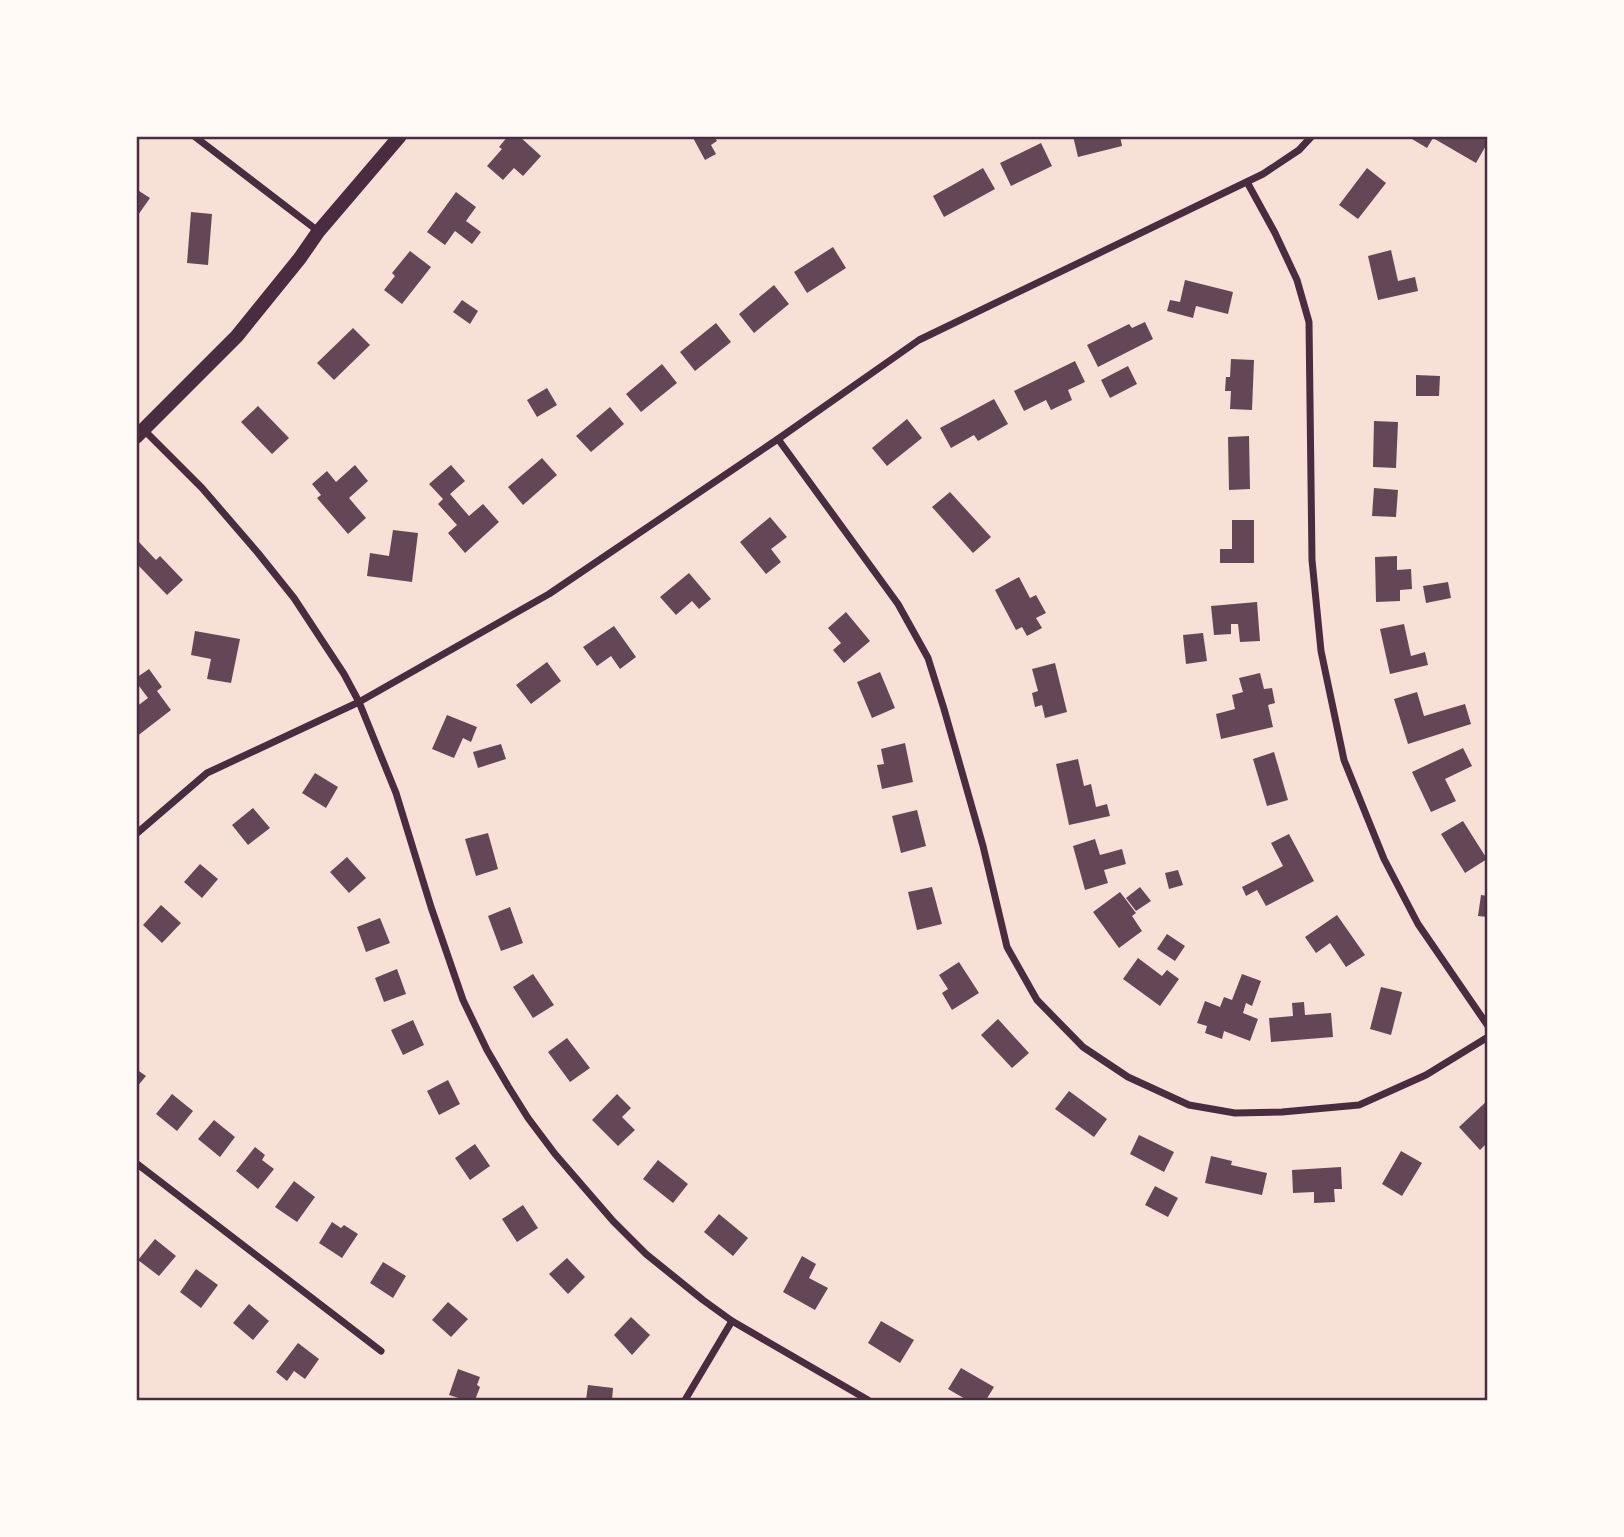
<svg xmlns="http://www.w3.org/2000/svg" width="1624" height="1537" font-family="'Source Sans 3',sans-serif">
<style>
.building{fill:#644757}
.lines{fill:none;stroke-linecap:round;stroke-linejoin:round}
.minor{stroke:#4a2c40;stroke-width:7}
.secondary{stroke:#4a2c40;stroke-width:14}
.neatline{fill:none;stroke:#4a2c40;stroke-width:2.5}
</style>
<rect width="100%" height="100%" fill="#f7e1d7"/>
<g class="building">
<path d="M508 136H519L541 156 523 176 514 168 503 180 487 166 502 149 499 147Z"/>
<path d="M692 136H714L717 141 711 145 716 154 705 160Z"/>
<path d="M1073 136H1120L1122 146 1078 157Z"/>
<path d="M1407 136H1484L1488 139V142L1476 163 1433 138 1427 148Z"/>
<path d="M1041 143 1052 166 1011 186 1000 163Z"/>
<path d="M983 168 995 189 944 217 933 196Z"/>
<path d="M1367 168 1386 183 1358 219 1339 205Z"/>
<path d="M136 189 150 198 136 218Z"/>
<path d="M456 192 476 207 466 221 481 232 472 244 455 231 445 245 427 232Z"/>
<path d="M191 212 212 214 208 265 187 263Z"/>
<path d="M833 247 846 268 807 293 794 272Z"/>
<path d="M1391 250 1398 281 1415 277 1418 291 1378 300 1368 256Z"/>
<path d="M410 251 431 267 402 304 384 290 395 276 392 273Z"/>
<path d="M1185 280 1233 292 1228 314 1196 306 1193 318 1167 311 1170 300 1180 302Z"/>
<path d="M774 285 789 304 754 333 739 314Z"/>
<path d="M462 300 478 311 470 324 453 312Z"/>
<path d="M1145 322 1153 339 1098 367 1087 345 1129 324 1132 328Z"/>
<path d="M716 323 731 342 695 371 680 352Z"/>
<path d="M353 328 370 345 334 380 317 363Z"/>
<path d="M1231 359 1254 360 1252 410 1230 409 1231 391H1225L1226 377H1230Z"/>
<path d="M1075 361 1085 382 1068 390 1072 400 1051 410 1046 400 1024 411 1014 391Z"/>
<path d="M662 364 677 383 641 412 626 394Z"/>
<path d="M1128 366 1137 384 1110 398 1101 380Z"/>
<path d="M1416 375 1440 376 1439 396H1416Z"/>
<path d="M547 388 557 405 537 417 527 400Z"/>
<path d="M994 399 1008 424 978 441 974 435 951 448 940 428Z"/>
<path d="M258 406 289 438 272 454 241 422Z"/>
<path d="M610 407 624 424 591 452 576 436Z"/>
<path d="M907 419 922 438 887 466 872 448Z"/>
<path d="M1374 421 1398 422 1396 468 1373 467Z"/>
<path d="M1249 436 1250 489 1229 490 1228 437Z"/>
<path d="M542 458 557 475 523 505 508 487Z"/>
<path d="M355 465 368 481 349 498 366 518 348 534 317 498 321 495 312 484 327 471 336 482Z"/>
<path d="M451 465 465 481 450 494 469 516 483 504 499 522 465 553 448 533 457 525 438 504 443 499 429 484Z"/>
<path d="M1374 488 1398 490 1396 517 1372 516Z"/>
<path d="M950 492 991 537 973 553 932 507Z"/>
<path d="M770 517 787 537 771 549 781 562 766 574 740 542Z"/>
<path d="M1232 520H1254V563H1220V549H1232Z"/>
<path d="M393 530 418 533 412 582 367 576 370 553 389 556Z"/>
<path d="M139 542 156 560 160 556 183 580 167 595 136 563V545Z"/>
<path d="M1397 556V570L1411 569 1412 589 1400 590V601L1376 602 1375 557Z"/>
<path d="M689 573 711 599 699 609 692 601 676 615 660 597Z"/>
<path d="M1019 577 1030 598 1036 595 1046 613 1036 618 1042 628 1027 636 1022 627 1016 630 995 590Z"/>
<path d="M1448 582 1451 598 1426 603 1423 586Z"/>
<path d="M1257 602 1260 641 1240 642 1238 624H1231V634L1214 635 1211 606Z"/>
<path d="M846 612 870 641 844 663 833 650 841 643 828 628Z"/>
<path d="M1404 624 1411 656 1425 652 1428 665 1390 674 1380 629Z"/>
<path d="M614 626 636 657 620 669 611 656 597 666 583 647Z"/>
<path d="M195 631 240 639 231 683 207 679 211 659 191 655Z"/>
<path d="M1203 633 1207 661 1186 664 1183 635Z"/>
<path d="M547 662 561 681 531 704 516 685Z"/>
<path d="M1055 663 1067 712 1045 718 1042 705 1035 707 1032 693 1038 691 1032 669Z"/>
<path d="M149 669 162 687 157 691 171 710 136 737V707L148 698 136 682V678Z"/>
<path d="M880 672 895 708 872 718 857 682Z"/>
<path d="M1260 673 1264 689 1272 688 1275 703 1268 705 1273 727 1221 739 1216 714 1235 709 1232 695 1243 692 1239 678Z"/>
<path d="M1417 692 1424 716 1465 704 1471 724 1408 744 1394 699Z"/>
<path d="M447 715 477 727 471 742 463 738 454 758 432 749Z"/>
<path d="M905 743 913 782 882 789 877 765 884 764 881 749Z"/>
<path d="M501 744 506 759 478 768 473 752Z"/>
<path d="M1463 748 1472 766 1445 779 1456 801 1431 812 1412 772Z"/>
<path d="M1274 752 1288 800 1267 806 1253 759Z"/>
<path d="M1078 759 1084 786 1091 784 1096 807 1107 804 1110 816 1069 825 1056 764Z"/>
<path d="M315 773 338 787 326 808 302 793Z"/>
<path d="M253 808 270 828 248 845 232 825Z"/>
<path d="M917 810 926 846 901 853 892 816Z"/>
<path d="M1463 821 1487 859 1465 873 1441 834Z"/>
<path d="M488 833 498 869 476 876 465 839Z"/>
<path d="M1289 834 1314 881 1266 906 1257 890 1246 896 1242 887 1283 866 1271 843Z"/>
<path d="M1095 839 1100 855 1122 849 1126 864 1104 870 1108 883 1085 890 1073 846Z"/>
<path d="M347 857 366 878 349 893 330 872Z"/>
<path d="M200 864 218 879 202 898 184 882Z"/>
<path d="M1178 870 1183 885 1169 889 1165 873Z"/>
<path d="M932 887 942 924 917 930 908 892Z"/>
<path d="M1140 887 1151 901 1136 911 1126 898Z"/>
<path d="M1120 892 1136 913 1132 916 1142 931 1119 948 1093 912Z"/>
<path d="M1481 895 1488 896V917L1478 916Z"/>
<path d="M161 905 181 923 162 943 143 925Z"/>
<path d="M510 907 523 943 501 951 488 916Z"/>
<path d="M1337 915 1365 955 1346 967 1330 943 1316 953 1305 937Z"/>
<path d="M380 918 390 943 366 952 357 927Z"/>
<path d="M1167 934 1185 946 1175 961 1157 949Z"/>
<path d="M1138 958 1162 976 1167 970 1179 979 1160 1006 1123 979Z"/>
<path d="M959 962 979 993 952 1010 942 993 948 989 939 975Z"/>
<path d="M397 969 406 994 384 1002 375 978Z"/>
<path d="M533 974 554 1005 533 1018 513 987Z"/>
<path d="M1242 974 1261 981 1252 1006 1246 1003 1243 1013 1258 1019 1250 1041 1224 1031 1222 1039 1205 1033 1207 1026 1197 1023 1205 1001 1220 1007 1224 997 1232 1000Z"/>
<path d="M1381 987 1402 992 1391 1035 1370 1029Z"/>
<path d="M1304 1002 1305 1015 1331 1013 1333 1037 1271 1042 1269 1018 1293 1016 1292 1003Z"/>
<path d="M998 1019 1029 1053 1012 1068 981 1035Z"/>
<path d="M413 1020 424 1045 403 1055 391 1030Z"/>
<path d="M567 1038 590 1068 570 1082 548 1052Z"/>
<path d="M136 1069 146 1076 136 1088Z"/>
<path d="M448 1080 460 1104 439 1115 427 1091Z"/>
<path d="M1069 1091 1107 1119 1094 1137 1055 1109Z"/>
<path d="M172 1094 193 1111 177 1131 156 1114Z"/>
<path d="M617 1094 631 1108 622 1117 635 1130 618 1146 592 1120Z"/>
<path d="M1488 1100V1142L1480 1150 1459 1127Z"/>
<path d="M214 1120 235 1137 220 1157 198 1139Z"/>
<path d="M1139 1135 1174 1152 1164 1172 1130 1154Z"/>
<path d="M475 1144 490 1166 470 1180 455 1158Z"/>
<path d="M255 1147 265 1155 262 1160 274 1169 258 1189 236 1171Z"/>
<path d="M1401 1151 1422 1163 1402 1196 1382 1184Z"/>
<path d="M1211 1156 1232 1161 1231 1165 1267 1173 1262 1195 1205 1183Z"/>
<path d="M658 1160 688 1184 673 1203 643 1179Z"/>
<path d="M1341 1167 1342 1189H1334L1335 1202 1314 1203V1192L1293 1193 1292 1170Z"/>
<path d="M294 1181 315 1197 297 1222 275 1207Z"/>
<path d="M1155 1186 1178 1198 1168 1217 1145 1205Z"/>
<path d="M523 1205 538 1228 517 1242 502 1219Z"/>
<path d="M719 1214 748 1238 733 1256 704 1232Z"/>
<path d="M332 1222 341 1228 344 1225 358 1234 342 1258 319 1243Z"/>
<path d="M155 1239 176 1256 159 1276 138 1260Z"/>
<path d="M802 1256 816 1264 809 1278 828 1288 815 1310 783 1292Z"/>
<path d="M567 1258 585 1277 568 1294 549 1274Z"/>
<path d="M383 1262 406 1276 393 1298 370 1283Z"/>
<path d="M196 1269 218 1285 201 1308 180 1292Z"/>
<path d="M448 1302 468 1319 451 1337 432 1320Z"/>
<path d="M249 1304 269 1321 253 1340 233 1323Z"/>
<path d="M631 1317 650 1335 632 1355 614 1335Z"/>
<path d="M881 1321 914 1340 900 1363 868 1343Z"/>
<path d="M298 1343 319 1359 305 1379 294 1371 287 1381 276 1372Z"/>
<path d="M961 1368 994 1387 986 1400H967L948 1389Z"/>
<path d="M458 1369 480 1377 477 1385 480 1387 475 1400H465L449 1395Z"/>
<path d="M588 1385 613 1388 612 1400H586Z"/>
</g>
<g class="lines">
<g class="minor">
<path d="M194 136 318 231"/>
<path d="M1247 182 1275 233 1297 280 1309 322 1312 560 1321 651 1344 760 1384 859 1418 924 1488 1026"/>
<path d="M144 430 202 488 258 553 294 598 344 674 359 702 396 793 431 907 463 1000 487 1050 508 1086 528 1118 555 1154 613 1221 646 1254 703 1300 732 1321 868 1400"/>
<path d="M778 439 898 604 928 658 944 709 983 846 1007 947 1037 1000 1083 1047 1128 1077 1189 1105 1235 1113 1282 1112 1359 1105 1426 1075 1488 1037"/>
<path d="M136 834 207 773 359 702 549 594 778 439 919 340 1263 174 1299 150 1312 136"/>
<path d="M136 1163 381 1351"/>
<path d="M685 1400 732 1321"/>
</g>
<path class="secondary" d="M136 437 237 336 300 258 318 232 400 136"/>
</g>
<rect width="1624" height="1537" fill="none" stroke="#fffaf5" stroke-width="276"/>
<rect x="138" y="138" width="1348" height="1261" class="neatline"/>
</svg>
